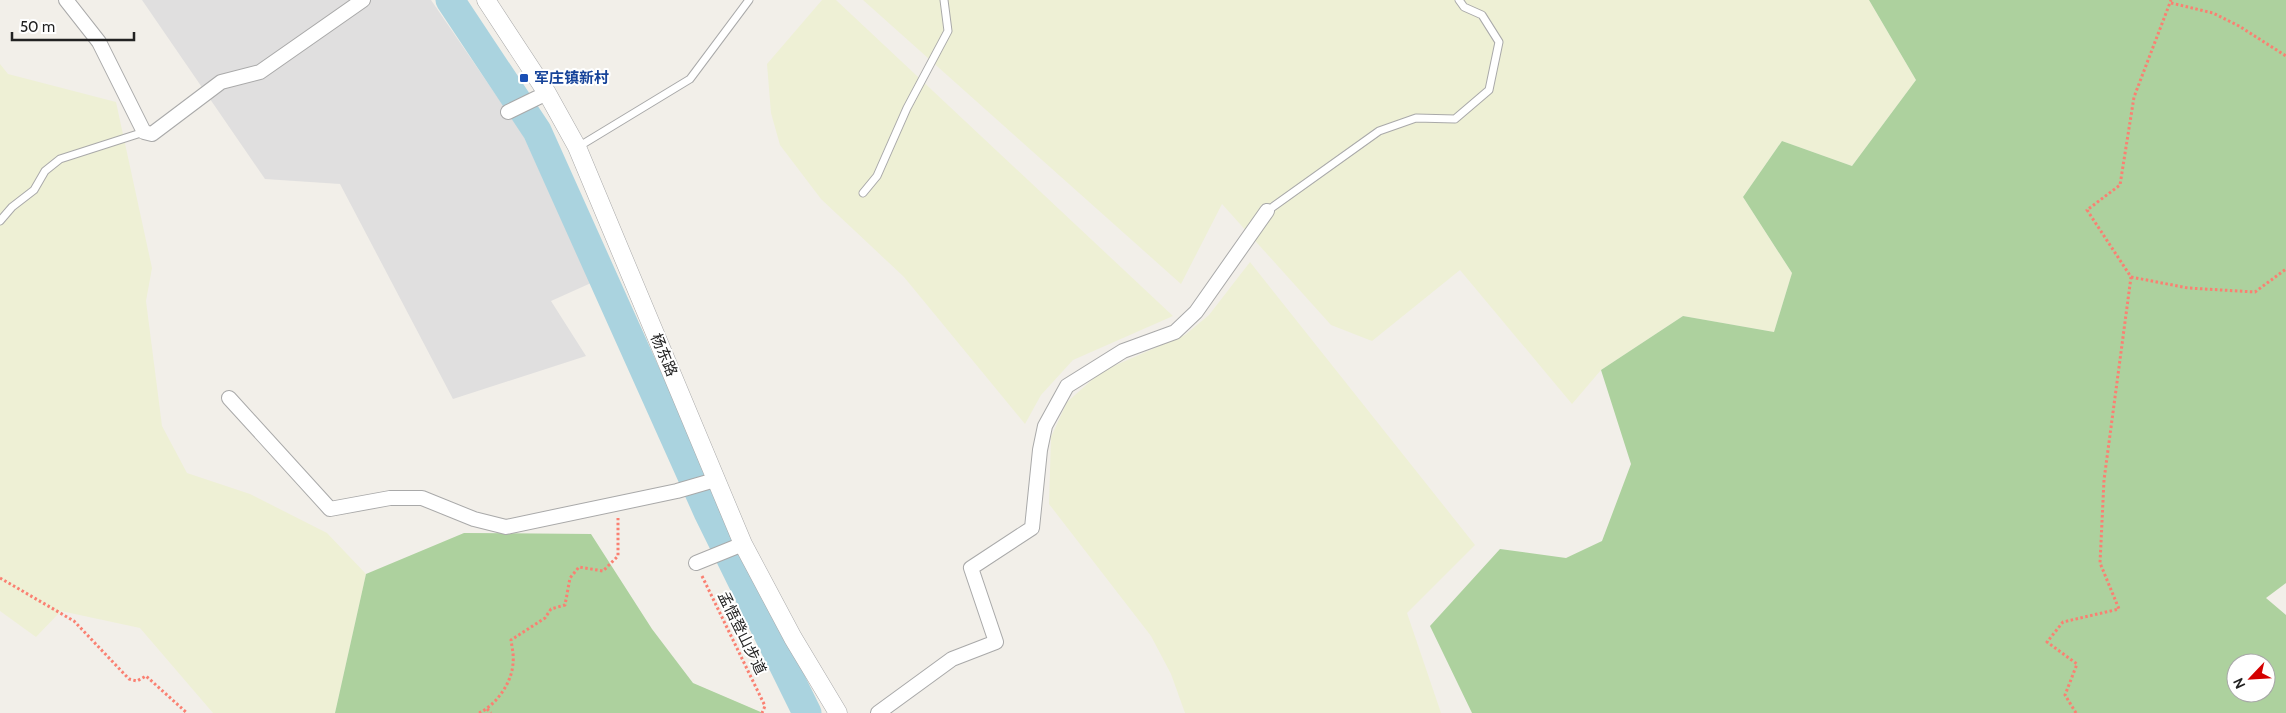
<svg xmlns="http://www.w3.org/2000/svg" width="2286" height="713" font-family="Cabin,'Noto Sans SC',sans-serif">
<style>
.residential{fill:#e0dfdf}
.farmland{fill:#eef0d5}
.forest{fill:#add19e;fill-rule:evenodd}
.lines{fill:none;stroke-linecap:round;stroke-linejoin:round}
.river{stroke:#aad3df;stroke-width:29}
.service-casing{stroke:#a9a9a9;stroke-width:9}
.minor-casing{stroke:#a9a9a9;stroke-width:16}
.tertiary-casing{stroke:#a9a9a9;stroke-width:19}
.path{stroke:#fa8072;stroke-width:3;stroke-dasharray:2.5 2.5;stroke-linecap:butt}
.service{stroke:#fff;stroke-width:7}
.minor{stroke:#fff;stroke-width:14}
.tertiary{stroke:#fff;stroke-width:18}
.transit-dot{fill:#1a4fb4;stroke:#fff;stroke-width:2}
.labels{text-anchor:middle;stroke-width:4;stroke-linejoin:round;paint-order:stroke}
.transit-label{font-size:15px;font-weight:bold;fill:#164399;stroke:#fff;text-anchor:start}
.street-label{font-size:15px;fill:#222;stroke:#fff}
</style>
<rect width="100%" height="100%" fill="#f2efe9"/>
<path class="residential" d="M142 0H431L522 133 591 283 551 301 586 356 453 399 340 184 265 179Z"/>
<g class="farmland">
<path d="M822 0H836L1173 316 1073 360 1041 395 1025 424 904 277 821 199 780 145 771 113 767 64Z"/>
<path d="M863 0H1869L1916 80 1852 166 1782 141 1743 197 1792 273 1774 332 1683 316 1601 370 1572 404 1460 270 1372 341 1331 325 1222 204 1181 284Z"/>
<path d="M0 64 8 74 116 102 152 268 146 301 162 426 187 473 250 494 327 533 366 574 335 713H213L140 628 61 611 36 637 0 611Z"/>
<path d="M1250 262 1475 545 1407 613 1441 713H1185L1171 674 1151 636 1049 504 1051 437 1067 402 1102 371 1185 335 1209 315Z"/>
</g>
<g class="forest">
<path d="M1869 0H2286V583L2266 598 2286 615V713H1472L1430 626 1500 549 1566 558 1602 541 1631 464 1601 370 1683 316 1774 332 1792 273 1743 197 1782 141 1852 166 1916 80ZM2236 663H2266V693H2236Z"/>
<path d="M464 533 591 534 652 629 693 683 763 713H335L366 574Z"/>
</g>
<g class="lines">
<path class="river" d="M450 0 537 131 708 512 807 713"/>
<defs>
<g id="service">
<path d="M578 147 690 79 749 0"/>
<path d="M863 193 877 176 907 108 948 31 944 0"/>
<path d="M1267 211 1379 131 1416 118 1455 119 1489 90 1499 42 1482 15 1464 7 1459 0"/>
<path d="M0 221 12 207 34 190 45 171 60 159 144 132"/>
</g>
<g id="minor">
<path d="M66 0 99 42 144 132 152 134 221 82 260 72 363 0"/>
<path d="M508 112 547 93"/>
<path d="M229 398 330 509 390 498H422L474 519 506 527 677 491 708 482 715 477"/>
<path d="M696 563 743 544"/>
<path d="M878 713 952 659 996 642 971 568 1032 528 1040 450 1045 426 1067 386 1123 351 1175 332 1196 312 1267 211"/>
</g>
<path id="tertiary" d="M486 0 547 93 577 147 743 544 793 638 838 713"/>
</defs>
<use href="#service" class="service-casing"/>
<use href="#minor" class="minor-casing"/>
<use href="#tertiary" class="tertiary-casing"/>
<g class="path">
<path d="M2171 3 2213 13 2239 26 2286 56"/>
<path d="M2131 277 2188 288 2255 292 2286 269"/>
<path d="M702 576 765 706 762 713"/>
<path d="M0 578 74 621 129 679 137 681 146 676 187 713"/>
<path d="M487 709 491 713"/>
<path d="M479 713C496 705 512 683 513 663 514 656 512 647 511 640L545 618 551 609 565 605 570 578 579 567 603 571 618 556V518"/>
<path d="M2076 713 2065 695 2077 664 2047 642 2063 622 2119 609 2100 563 2104 480 2131 277 2087 210 2120 185 2134 97 2171 0"/>
</g>
<use href="#service" class="service"/>
<use href="#minor" class="minor"/>
<use href="#tertiary" class="tertiary"/>
</g>
<rect class="transit-dot" x="519" y="73" width="10" height="10" rx="2.5"/>
<g class="labels">
<g class="transit-label">
<text x="534" y="83">军庄镇新村</text>
</g>
<g class="street-label">
<text transform="translate(664 355) rotate(67)" y="5">杨东路</text>
<text transform="translate(742 633) rotate(64)" y="5">孟悟登山步道</text>
</g>
</g>
<g transform="translate(2251 678) rotate(245)"><circle r="24" fill="#ffffff" stroke="#a7a7a7"/>
<path d="M0-4L9 19L0 12L-9 19Z" fill="#d40000"/>
<text y="-8" font-size="14" font-weight="bold" text-anchor="middle" fill="#222222">N</text>
</g>
<path d="M12 32v8h122v-8" fill="none" stroke="#222222" stroke-width="2.5"/>
<text x="20" y="32" font-size="15" fill="#222222" stroke="#ffffff" stroke-width="4" paint-order="stroke">50 m</text>
</svg>
